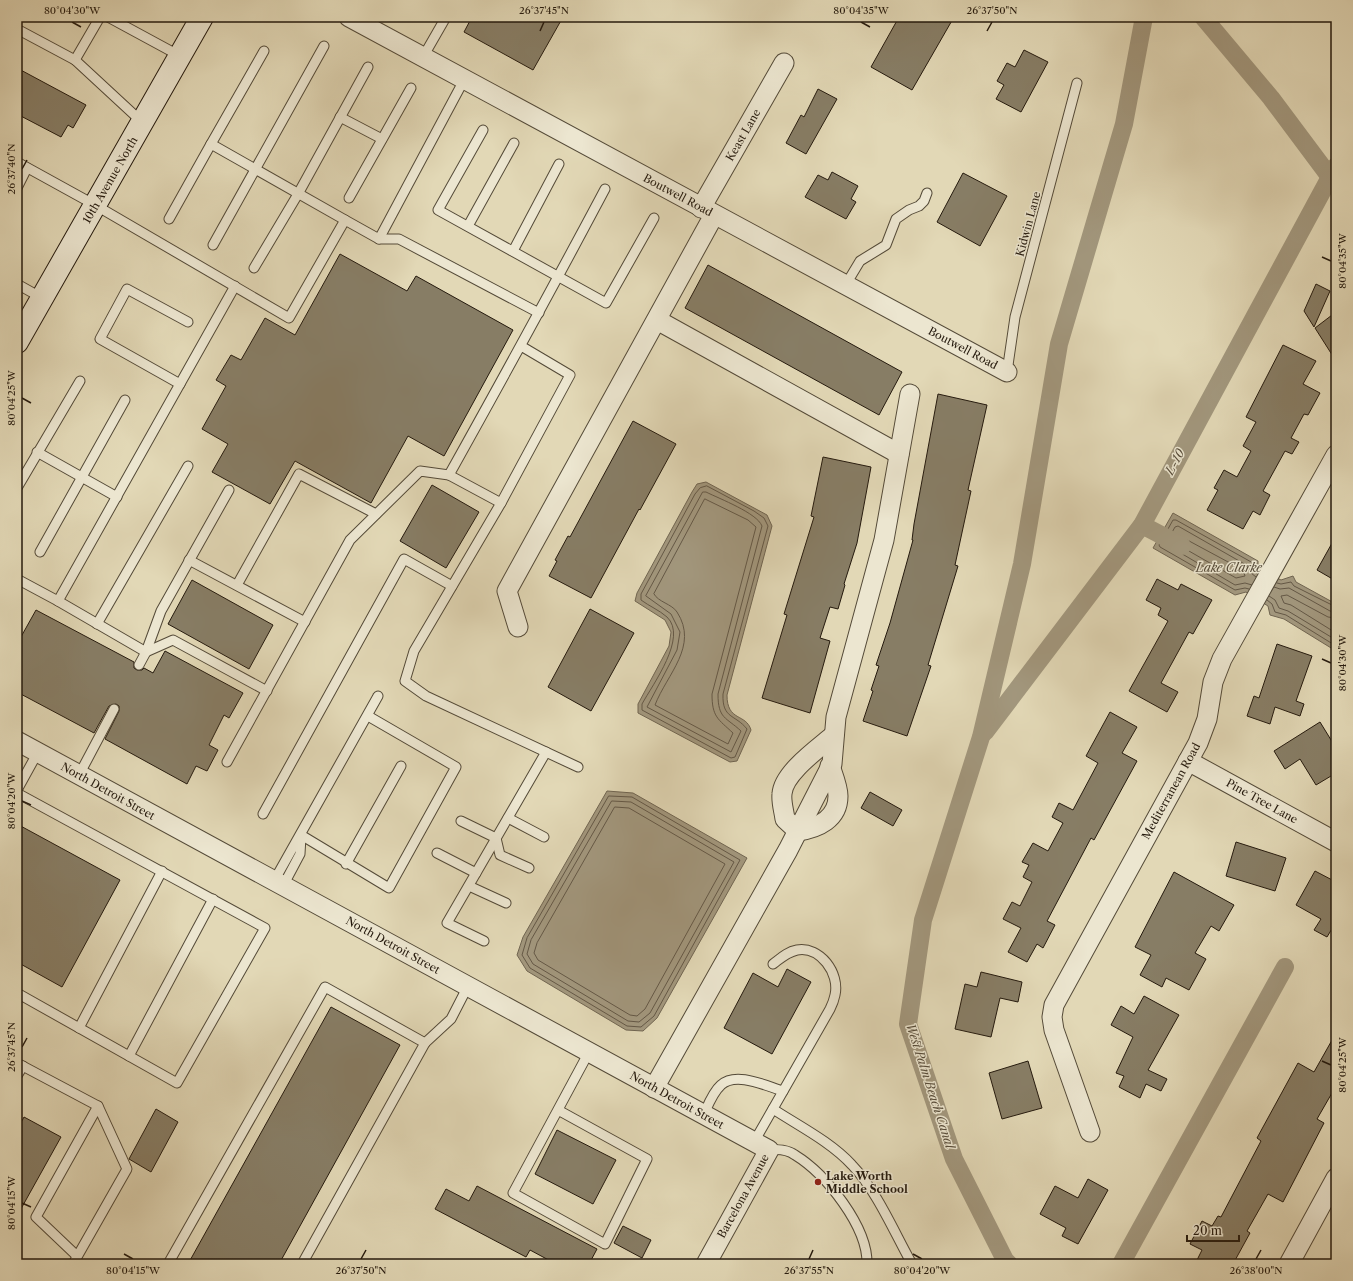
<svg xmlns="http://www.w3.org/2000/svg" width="1353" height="1281" font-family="'Libre Caslon Text',serif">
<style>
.water{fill:#a2977d;stroke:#706551}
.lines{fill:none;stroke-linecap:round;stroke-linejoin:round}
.shore{stroke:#645846;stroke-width:1}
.canal{stroke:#a2977d;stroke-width:18}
.building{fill:#877d65;stroke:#251a0e}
.lane-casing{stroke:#544a38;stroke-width:11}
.street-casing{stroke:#544a38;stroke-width:21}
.secondary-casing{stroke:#251a0e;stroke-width:24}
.lane{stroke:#ece6d0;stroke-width:9}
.street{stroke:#ece6d0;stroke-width:19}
.secondary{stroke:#ece6d0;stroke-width:22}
.ticks{fill:none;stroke:#251a0e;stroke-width:1.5}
.poi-dot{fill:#8f2418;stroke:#ece6d0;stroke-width:1.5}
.labels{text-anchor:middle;stroke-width:3;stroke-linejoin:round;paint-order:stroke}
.street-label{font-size:11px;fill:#251a0e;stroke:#ece6d0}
.poi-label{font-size:11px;font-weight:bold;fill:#251a0e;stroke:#ece6d0;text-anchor:start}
.water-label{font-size:12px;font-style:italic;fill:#574c3a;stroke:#ece6d0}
.neatline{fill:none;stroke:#251a0e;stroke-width:1.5}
.ticks-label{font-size:10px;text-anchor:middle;fill:#251a0e}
</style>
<rect width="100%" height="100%" fill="#e2d8b6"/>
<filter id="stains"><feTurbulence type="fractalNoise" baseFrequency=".005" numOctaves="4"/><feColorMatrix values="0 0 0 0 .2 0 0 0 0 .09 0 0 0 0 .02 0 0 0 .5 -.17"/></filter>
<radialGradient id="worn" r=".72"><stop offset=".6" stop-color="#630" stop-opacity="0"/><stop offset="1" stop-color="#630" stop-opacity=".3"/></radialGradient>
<g class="water">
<path d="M706 482 767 515 772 526 727 695C727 722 746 713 751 730L737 761 730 762 638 713V704L669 646 671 632 665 620 635 601 637 593 692 492 697 484Z"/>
<path d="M1173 513 1258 561V568L1281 580 1293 576 1296 582 1336 604V651L1284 619 1270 615 1268 606 1246 592 1235 595 1153 548Z"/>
<path d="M607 791 633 793 747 858 657 1018 643 1031 626 1030 527 971 517 955 523 937Z"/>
</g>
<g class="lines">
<g class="shore">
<path d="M707 486 754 511 764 518 768 526 723 694C722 719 735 714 747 729L735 757 731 758 642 710V704C653 684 688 637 667 617 659 610 649 606 641 600V594L695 494 700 488Z"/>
<path d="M703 492H706C720 499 757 513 762 526L718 694C718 719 726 717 741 731L731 752 647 707 677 650 680 632 671 614 646 596Z"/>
<path d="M705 499 748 520 756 527 712 694C712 717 718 719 733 733L728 744 655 705C667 674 699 646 677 612 672 604 658 602 654 594Z"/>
<path d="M1178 535 1243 570 1245 576 1236 578 1175 543 1174 541Z"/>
<path d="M1277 583 1281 584 1291 582 1294 586 1336 607"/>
<path d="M1252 585 1245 583 1235 585 1167 545 1166 543 1175 527 1178 526 1248 566 1251 573 1256 577"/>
<path d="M1274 587 1280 589 1289 588 1330 611 1336 612"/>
<path d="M1249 589 1245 588 1235 590 1160 547 1159 545 1173 520H1176L1253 563 1255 570 1258 572"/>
<path d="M1269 596 1275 600 1279 608 1288 611 1336 640"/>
<path d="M1267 600 1272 604 1275 612 1286 615 1336 646"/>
<path d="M1336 618 1328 617 1287 595 1281 596 1284 603 1291 605 1336 633"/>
<path d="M609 796 632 797 740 860 654 1016 641 1027 627 1026 530 968 522 955 527 938Z"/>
<path d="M612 801 631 802 734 862 650 1013 639 1022 628 1021 533 964 527 954 531 940Z"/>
<path d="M615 807 629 808 725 864 645 1009 637 1016 630 1015 538 960 534 953 537 943Z"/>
</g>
<g class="canal">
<path d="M1203 17 1271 98 1330 177 1335 186"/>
<path d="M1142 525 1182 546"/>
<path d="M985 732 1142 525 1336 166"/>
<path d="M1009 1264 1005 1260 954 1159 908 1024 923 920 981 737 1022 564 1059 344 1124 124 1144 17"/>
<path d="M1121 1264 1285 967"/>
</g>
</g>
<g class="building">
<path d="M472 17H563L533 70 464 32Z"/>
<path d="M899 17H954L912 90 871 67Z"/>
<path d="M1024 50 1048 62 1021 112 996 99 1004 85 997 81 1007 63 1015 67Z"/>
<path d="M17 68 86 105 73 128 68 125 61 137 17 114Z"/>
<path d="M818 89 837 99 806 154 786 143 801 115 804 117Z"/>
<path d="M832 172 858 186 851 199 856 202 846 219 805 197 818 175 828 180Z"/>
<path d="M963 173 1007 196 980 246 937 222Z"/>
<path d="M340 254 407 291 416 276 513 330 444 456 408 436 371 503 295 461 270 504 212 472 228 444 202 429 226 386 216 380 231 355 241 360 265 318 295 335Z"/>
<path d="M708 265 902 372 879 415 685 308Z"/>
<path d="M1316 284 1330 291 1314 327 1304 311Z"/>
<path d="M1336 312V361L1315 328Z"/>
<path d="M1283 345 1316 361 1303 384 1320 393 1308 415 1304 414 1291 438 1299 442 1292 454 1285 451 1263 491 1270 495 1260 515 1253 511 1243 529 1207 510 1218 490 1214 488 1224 470 1237 477 1251 451 1243 446 1256 422 1246 417Z"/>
<path d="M938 394 987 405 968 490 971 491 955 565 958 566 928 665 931 666 907 736 863 721 873 691 871 690 879 666 876 665 890 623 913 540H912L914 524Z"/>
<path d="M633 421 676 444 640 510 639 509 591 598 549 576 557 561 555 560 568 536 570 537Z"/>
<path d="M823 457 871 467 857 543 844 584 845 585 838 609 830 607 820 638 830 641 810 713 762 698 787 615 784 614 814 517 811 516Z"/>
<path d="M432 485 479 512 446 568 400 541Z"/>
<path d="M1336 536V581L1317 570Z"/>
<path d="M1157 579 1178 590 1181 584 1212 600 1193 634 1189 632 1161 683 1178 692 1167 712 1129 691 1168 621 1158 615 1161 608 1146 600Z"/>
<path d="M192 580 273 625 249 669 168 624Z"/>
<path d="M590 609 634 633 591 711 548 687Z"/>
<path d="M36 610 134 662V668L137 670H142L144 668 153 673 165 651 243 693 229 718 224 715 209 745 218 750 207 771 196 766 187 784 105 739 119 711V706L116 704 109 706 94 733 17 692V644Z"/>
<path d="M1277 644 1312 656 1296 701 1304 704 1300 716 1275 707 1270 724 1247 716 1254 696 1259 698Z"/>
<path d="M1110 712 1137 727 1122 753 1137 761 1094 840 1091 838 1047 921 1055 925 1043 948 1037 944 1027 962 1008 952 1021 928 1003 919 1012 902 1020 906 1032 882 1023 877 1029 865 1022 862 1033 843 1048 851 1063 823 1052 817 1059 803 1073 810 1098 763 1086 756Z"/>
<path d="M1320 722 1336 748V773L1316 785 1300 759 1285 769 1274 751Z"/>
<path d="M870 792 902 810 893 826 861 808Z"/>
<path d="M17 824 120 880 62 987 17 962Z"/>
<path d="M1236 842 1286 858 1275 891 1226 876Z"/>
<path d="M1315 871 1336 882V922L1327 937 1314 930 1321 919 1296 905Z"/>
<path d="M1174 872 1234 905 1219 931 1211 926 1195 953 1206 959 1189 990 1166 978 1162 987 1140 975 1151 955 1135 947Z"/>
<path d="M787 969 811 982 772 1054 724 1028 753 973 778 987Z"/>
<path d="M981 972 1022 982 1018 1002 1000 998 991 1037 955 1029 965 984 977 987Z"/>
<path d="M1144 996 1179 1015 1148 1070 1167 1079 1161 1091 1146 1084 1140 1098 1119 1087 1124 1076 1116 1073 1133 1037 1111 1025 1121 1006 1134 1014Z"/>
<path d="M331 1007 400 1045 279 1264H188Z"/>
<path d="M1336 1033V1086L1317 1119 1324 1123 1283 1202 1268 1194 1247 1231 1250 1233 1233 1264H1195L1202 1250 1190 1244 1202 1221 1212 1226 1218 1216 1221 1217 1261 1141 1257 1138 1298 1063 1314 1072Z"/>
<path d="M1028 1061 1042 1108 1002 1119 989 1073Z"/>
<path d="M156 1109 178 1122 151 1172 129 1159Z"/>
<path d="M24 1117 61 1137 17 1216V1130Z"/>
<path d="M557 1130 616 1160 593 1204 535 1174Z"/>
<path d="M1088 1179 1108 1190 1078 1244 1062 1236 1066 1228 1040 1214 1055 1186 1078 1198Z"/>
<path d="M477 1186 597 1249 589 1264H556L530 1250 526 1257 435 1209 446 1189 469 1201Z"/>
<path d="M623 1226 651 1240 642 1258 614 1243Z"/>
</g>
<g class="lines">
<defs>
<g id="lane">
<path d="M108 17 180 56"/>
<path d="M370 28 376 17"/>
<path d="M17 29 75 60 142 122"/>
<path d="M423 57 446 17"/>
<path d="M75 60 100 17"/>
<path d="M340 117 382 139"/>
<path d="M483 130 438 210 606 303 654 218"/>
<path d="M211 144 264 51"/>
<path d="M17 162 95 205 289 318 345 220 379 239 464 80"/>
<path d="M17 188 27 168"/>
<path d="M349 198 411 88"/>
<path d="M169 219 211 144 345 220"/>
<path d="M468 226 514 143"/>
<path d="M379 239H399L539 313"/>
<path d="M213 245 324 46"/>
<path d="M513 251 559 164"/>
<path d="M254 268 298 194 368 67"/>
<path d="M17 284 42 298"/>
<path d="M845 286 860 261 886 245 896 219 909 210 919 206 924 201 927 193"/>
<path d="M521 346 570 375 501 503 449 475C502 380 554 285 605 189"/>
<path d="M1007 372 1015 317 1077 83"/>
<path d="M180 384 100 339 127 289 188 322"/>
<path d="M37 452 117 497"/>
<path d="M17 488 80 381"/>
<path d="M501 503 414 651 405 681 426 696 578 767"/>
<path d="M40 552 125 400"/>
<path d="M189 560 305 622"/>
<path d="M17 579 58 601 235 286"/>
<path d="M237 585 299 474 376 514"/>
<path d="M58 601 146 652 173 640 267 691"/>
<path d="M97 624 188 466"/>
<path d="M139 665 146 652 161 611 229 490"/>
<path d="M227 762 350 540 420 471 449 475"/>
<path d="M79 775 114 709"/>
<path d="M17 790 38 752"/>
<path d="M17 793 265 928 177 1083 17 993"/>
<path d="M263 814 404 559 452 586"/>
<path d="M508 818 544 837"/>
<path d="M461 821 496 838 500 855 529 868"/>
<path d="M301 835 389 888 456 767 368 716"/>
<path d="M437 853 476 873"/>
<path d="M346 864 401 766"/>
<path d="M274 881 378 696"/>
<path d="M283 886 300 854 301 836"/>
<path d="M469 886 506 903"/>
<path d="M484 941 447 923 546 752"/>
<path d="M79 1028 162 871"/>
<path d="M425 1043 451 1019 468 986"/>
<path d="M129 1056 213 899"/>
<path d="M17 1063 98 1106"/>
<path d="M17 1076 23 1066"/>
<path d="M773 1109C799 1126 831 1142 852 1165 877 1191 894 1232 912 1264"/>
<path d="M558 1110 647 1159 605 1244 513 1193 589 1052"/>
<path d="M704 1114C708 1105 713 1092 721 1085 736 1071 766 1086 783 1091"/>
<path d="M754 1142 830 1009C832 1005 834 1000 835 995 840 973 820 946 797 950 787 952 781 958 773 964"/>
<path d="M769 1150C777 1149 788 1150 795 1155 826 1174 868 1227 867 1264"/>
<path d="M73 1264 127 1169 98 1106 36 1217 77 1256"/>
<path d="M168 1264 325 987 425 1043 302 1264"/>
</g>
<g id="street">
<path d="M349 17 1007 372"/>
<path d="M701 208 784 63"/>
<path d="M657 320 899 454"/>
<path d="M518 627 507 591 714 215"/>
<path d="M17 741 769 1150 706 1264"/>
<path d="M1188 761 1336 842"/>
<path d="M830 766C833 775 838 787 838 796 838 819 818 828 798 831L785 819C784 811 781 802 782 794 783 773 819 748 834 735"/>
<path d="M654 1088 788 850 832 764 836 717 884 540 910 394"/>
<path d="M1090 1132 1054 1030 1052 1017 1054 1005 1198 743 1207 719 1213 682 1222 659 1336 455"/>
<path d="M1289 1264 1336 1178"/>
</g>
<path id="secondary" d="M17 342 202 17"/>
</defs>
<use href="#lane" class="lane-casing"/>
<use href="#street" class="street-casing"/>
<use href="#secondary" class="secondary-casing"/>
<use href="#lane" class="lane"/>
<use href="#street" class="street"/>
<use href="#secondary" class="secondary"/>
</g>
<path class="ticks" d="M72 22 81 27M861 22 870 27M540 31 544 22M987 31 992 22M22 169 27 160M1322 257 1331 261M22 398 31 403M1322 659 1331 663M22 801 31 805M22 1047 27 1038M1322 1061 1331 1065M22 1203 31 1207M124 1254 133 1259M913 1254 922 1259M361 1259 366 1250M809 1259 813 1250M1256 1259 1261 1250"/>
<circle class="poi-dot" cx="818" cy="1182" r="4"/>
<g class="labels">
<g class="street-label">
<text transform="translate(743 135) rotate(-60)" y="4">Keast Lane</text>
<text transform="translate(110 180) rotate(-60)" y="4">10th Avenue North</text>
<text transform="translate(678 195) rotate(28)" y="4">Boutwell Road</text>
<text transform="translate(1028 224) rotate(-75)" y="4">Kidwin Lane</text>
<text transform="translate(963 348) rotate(28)" y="4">Boutwell Road</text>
<text transform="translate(108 791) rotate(29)" y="4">North Detroit Street</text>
<text transform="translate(1171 791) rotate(-61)" y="4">Mediterranean Road</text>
<text transform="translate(1262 801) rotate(29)" y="4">Pine Tree Lane</text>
<text transform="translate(393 945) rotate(29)" y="4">North Detroit Street</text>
<text transform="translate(677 1100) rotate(29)" y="4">North Detroit Street</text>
<text transform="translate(743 1196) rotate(-61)" y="4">Barcelona Avenue</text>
</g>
<g class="poi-label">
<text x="826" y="1180">Lake Worth<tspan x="826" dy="13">Middle School</tspan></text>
</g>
<g class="water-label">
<text transform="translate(1175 462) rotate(-62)" y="4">L-10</text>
<text x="1229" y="572">Lake Clarke</text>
<text transform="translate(930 1086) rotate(72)" y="4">West Palm Beach Canal</text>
</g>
</g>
<rect width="1353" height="1281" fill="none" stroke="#e2d8b6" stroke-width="44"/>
<path d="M1187 1235v6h52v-6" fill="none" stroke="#251a0e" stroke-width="2"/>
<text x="1193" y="1235" font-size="12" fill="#251a0e" stroke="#ece6d0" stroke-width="3" paint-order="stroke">20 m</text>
<rect x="22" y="22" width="1309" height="1237" class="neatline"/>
<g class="ticks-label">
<text x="72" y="14">80°04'30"W</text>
<text x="544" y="14">26°37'45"N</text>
<text x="861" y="14">80°04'35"W</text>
<text x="992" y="14">26°37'50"N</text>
<text transform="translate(11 169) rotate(-90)" y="4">26°37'40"N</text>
<text transform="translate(1342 261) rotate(-90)" y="4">80°04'35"W</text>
<text transform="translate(11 398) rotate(-90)" y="4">80°04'25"W</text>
<text transform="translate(1342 663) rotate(-90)" y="4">80°04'30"W</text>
<text transform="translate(11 801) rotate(-90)" y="4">80°04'20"W</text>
<text transform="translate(11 1047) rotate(-90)" y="4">26°37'45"N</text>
<text transform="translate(1342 1065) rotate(-90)" y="4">80°04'25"W</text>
<text transform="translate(11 1203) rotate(-90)" y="4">80°04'15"W</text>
<text x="133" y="1274">80°04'15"W</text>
<text x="361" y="1274">26°37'50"N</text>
<text x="809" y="1274">26°37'55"N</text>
<text x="922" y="1274">80°04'20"W</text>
<text x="1256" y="1274">26°38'00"N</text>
</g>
<rect width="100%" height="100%" filter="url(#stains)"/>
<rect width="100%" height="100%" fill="url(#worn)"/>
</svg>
